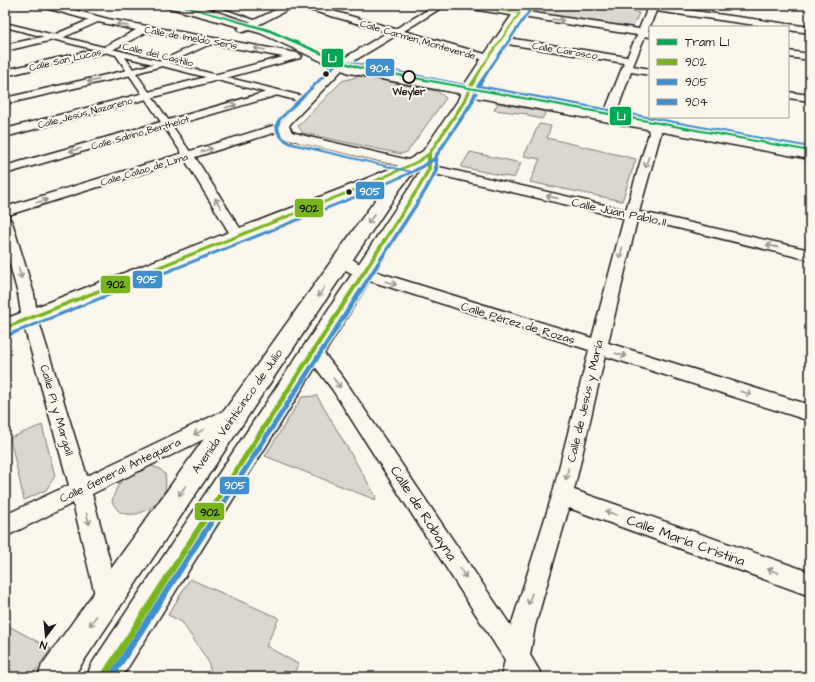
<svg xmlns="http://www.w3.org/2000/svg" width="815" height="682" font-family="'Architects Daughter',sans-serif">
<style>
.green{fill:#dad7ce;stroke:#7b7a75}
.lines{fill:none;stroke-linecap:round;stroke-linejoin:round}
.pedestrian-casing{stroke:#1c1c1c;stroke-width:3}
.minor-casing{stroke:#1c1c1c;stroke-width:3}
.tertiary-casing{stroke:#1c1c1c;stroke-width:3}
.secondary-casing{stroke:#1c1c1c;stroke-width:3}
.pedestrian{fill:#fbf7ec;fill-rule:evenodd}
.minor{fill:#fbf7ec;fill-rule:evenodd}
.tertiary{fill:#fbf7ec;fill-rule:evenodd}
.secondary{fill:#fbf7ec;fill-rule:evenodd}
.bus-1-casing{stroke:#fbf7ec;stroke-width:3}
.bus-2-casing{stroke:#fbf7ec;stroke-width:3}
.bus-3-casing{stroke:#fbf7ec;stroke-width:3}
.bus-1{fill:#79b51d;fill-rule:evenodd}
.bus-2{fill:#3f8fcf;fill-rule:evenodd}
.bus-3{fill:#3f8fcf;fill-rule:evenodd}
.tram-1-casing{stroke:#fbf7ec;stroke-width:3}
.tram-1{fill:#00a651;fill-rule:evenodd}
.oneway{stroke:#97948e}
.bus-dot{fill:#1c1c1c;stroke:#fbf7ec;stroke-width:1.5}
.stop-dot{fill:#fbf7ec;stroke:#1c1c1c;stroke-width:2}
.labels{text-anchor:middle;stroke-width:4;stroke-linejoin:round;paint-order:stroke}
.far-street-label{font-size:10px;fill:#1c1c1c;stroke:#fbf7ec}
.far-stop-label{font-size:10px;font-weight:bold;fill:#1c1c1c;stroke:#fbf7ec}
.street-label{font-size:12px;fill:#1c1c1c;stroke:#fbf7ec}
.near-street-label{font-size:14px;fill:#1c1c1c;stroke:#fbf7ec}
.line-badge{stroke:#fbf7ec;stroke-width:1.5}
.badge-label{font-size:11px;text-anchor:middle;font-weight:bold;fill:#fff}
.pale-badge-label{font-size:11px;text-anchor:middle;font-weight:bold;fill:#111}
</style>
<rect width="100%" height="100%" fill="#fbf7ec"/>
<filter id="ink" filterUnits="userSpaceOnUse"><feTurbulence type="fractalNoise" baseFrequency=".025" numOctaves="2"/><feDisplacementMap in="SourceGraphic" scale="8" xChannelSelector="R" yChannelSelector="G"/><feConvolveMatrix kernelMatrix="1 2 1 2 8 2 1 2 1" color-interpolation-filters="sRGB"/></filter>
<g filter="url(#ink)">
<g class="green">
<path d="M541 5C573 5 608 3 639 13L633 27 536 13Z"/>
<path d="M360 76 437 91 446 98 407 152 401 154 303 133 298 126 342 81Z"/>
<path d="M498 103 546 112 542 119 528 116V114L494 110Z"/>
<path d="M539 124 551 126 547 138 636 159 622 201 530 182 540 159 524 156Z"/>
<path d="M470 152 521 163 514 178 461 167Z"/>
<path d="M317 396 375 495 376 500 265 456 302 397Z"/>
<path d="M42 425 55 476 46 490 24 500 10 438Z"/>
<path d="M152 466 160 469 165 474C166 479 166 485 165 490 159 506 137 520 120 512 117 510 114 505 112 502 118 477 128 473 152 466Z"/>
<path d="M190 579 279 618 266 646 298 664 293 677H212L208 661 182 622 168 615Z"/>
<path d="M5 624 51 649 31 677H5Z"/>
</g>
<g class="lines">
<defs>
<g id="pedestrian">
<path d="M202 5H212L260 22 255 23Z"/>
<path d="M5 23 161 61 203 41 218 39V43L208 45 169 63 310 98 311 100 307 103 162 66 136 73 193 156 188 159 185 158 116 55 5 27ZM125 57 153 64 133 69Z"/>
</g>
<g id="minor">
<path d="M41 5H55L108 19 297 53 302 56 300 58 5 137V129L283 57 147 32 108 52 5 76V70L102 48 136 30 98 22 62 38 5 51V45L56 34 89 20 42 7Z"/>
<path d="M165 5H179L248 23 286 5H297L256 26 295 41 339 61 388 32 299 7 298 5H312L395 29 436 5H446L404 31 492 56 493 58 492 60H484L397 35 347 65 352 67 468 89 473 92 472 94 468 95 349 73 342 70 291 123 289 126 292 132 309 137 626 210 649 133 647 125 649 123H657L661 133 639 212 665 217 810 250V260L665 225 637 220 608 343 810 405V421L605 356 574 490 810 572V596L569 508 535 626 530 655 543 677H501L505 660 332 389 304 352 307 347 313 345 319 347 344 379 511 626 552 496 589 350 370 281C358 276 342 271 336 260L338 256 343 255 348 256 358 263 380 273 592 338 624 218 301 143 284 137 280 131 195 157 245 236 243 239 238 241 233 239 185 160 5 216V207L279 124 334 67 260 33 249 30 243 32 240 31 238 29 240 27 166 7Z"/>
<path d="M461 5H482L639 29 647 10 630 8 626 5H658V6L810 27V33L788 30V27H769L656 11 648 31H650V37L645 36 633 66 650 69V75L631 72 617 111 615 119H607L605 111 624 63 501 43 496 40 501 37 627 57 637 35 465 8Z"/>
<path d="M788 51 810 54V60L788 57Z"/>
<path d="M132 69 136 70 137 72 136 74 5 104V98Z"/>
<path d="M274 90 279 93 278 95 5 174V166Z"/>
<path d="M788 92 810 95V101L788 98Z"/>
<path d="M5 218 10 219 12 222 34 294 38 319 87 476 227 409 234 407 241 409 243 415 241 421 92 494 120 599 116 607 108 611 100 607 96 599 73 503 5 537V515L69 485 22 319 18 294 5 247Z"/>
</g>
<g id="tertiary">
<path d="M468 88 519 96 810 149V159L463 95 461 92 463 89Z"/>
<path d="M411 160 417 162 419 165 417 168 368 191 5 336V319L356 183Z"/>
</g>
<path id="secondary" d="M519 5H531L494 58 479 84 471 102 437 154V169L428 187 122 677H87L91 665 410 187 421 169V166L417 168 400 189 73 677H38L42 665 388 182 405 162 423 151 457 102 465 84 482 58Z"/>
</defs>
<use href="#pedestrian" class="pedestrian-casing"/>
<use href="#minor" class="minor-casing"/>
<use href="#tertiary" class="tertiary-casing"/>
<use href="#secondary" class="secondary-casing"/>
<use href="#pedestrian" class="pedestrian"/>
<use href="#minor" class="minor"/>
<use href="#tertiary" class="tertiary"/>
<use href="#secondary" class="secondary"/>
<defs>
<path id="bus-1" d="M464 5H470L521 13 489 58 474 84 466 102 431 154V169L421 187 107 677H99L417 187 427 169V157L418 163 363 188 5 330V326L361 186 416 161 428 153 462 102 470 84 487 58 518 14Z"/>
<path id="bus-2" d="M530 8 532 9 495 62 480 87 472 106 438 156V171L427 191 115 677H107L423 191 434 171V161L422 169 366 194 10 336H6V334L364 192 420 167 433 158 434 156 468 106 476 87 493 62Z"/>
<g id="bus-3">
<path d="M530 8 532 9 480 85 810 146V148L477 87 476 86Z"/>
<path d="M339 59 466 84 464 85 341 61 281 120C276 132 283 138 293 143L411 171 433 158 472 99 475 100 435 160 412 173 291 145C280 140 272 132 277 120Z"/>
</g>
</defs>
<use href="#bus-1" class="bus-1-casing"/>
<use href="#bus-2" class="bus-2-casing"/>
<use href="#bus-3" class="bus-3-casing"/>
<use href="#bus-1" class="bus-1"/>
<use href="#bus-2" class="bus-2"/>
<use href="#bus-3" class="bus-3"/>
<defs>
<path id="tram-1" d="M178 5H182L269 29 340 60 361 67 810 150V152L360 69 338 62 267 31Z"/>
</defs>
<use href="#tram-1" class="tram-1-casing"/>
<use href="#tram-1" class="tram-1"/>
</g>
<defs><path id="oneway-shaft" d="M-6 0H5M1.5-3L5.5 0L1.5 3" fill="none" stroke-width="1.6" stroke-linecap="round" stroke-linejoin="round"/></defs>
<g class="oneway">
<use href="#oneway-shaft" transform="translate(558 20) rotate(8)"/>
<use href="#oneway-shaft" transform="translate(122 25) rotate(-169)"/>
<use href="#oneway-shaft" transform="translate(260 49) rotate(-170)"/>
<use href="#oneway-shaft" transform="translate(93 81) rotate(167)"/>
<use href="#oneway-shaft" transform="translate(231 106) rotate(-16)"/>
<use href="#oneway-shaft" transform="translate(75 150) rotate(164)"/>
<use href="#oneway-shaft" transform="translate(207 150) rotate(-17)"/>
<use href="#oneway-shaft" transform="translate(647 162) rotate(107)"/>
<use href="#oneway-shaft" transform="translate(552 197) rotate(-167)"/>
<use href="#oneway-shaft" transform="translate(42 201) rotate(-17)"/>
<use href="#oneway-shaft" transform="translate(218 203) rotate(-122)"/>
<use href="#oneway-shaft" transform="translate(371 219) rotate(124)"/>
<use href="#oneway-shaft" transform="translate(772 246) rotate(-167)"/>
<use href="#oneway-shaft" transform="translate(621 253) rotate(104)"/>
<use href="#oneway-shaft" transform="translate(20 273) rotate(74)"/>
<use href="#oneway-shaft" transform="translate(391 283) rotate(18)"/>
<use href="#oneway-shaft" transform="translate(321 292) rotate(125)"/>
<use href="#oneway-shaft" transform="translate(621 355) rotate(17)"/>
<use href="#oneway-shaft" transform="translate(337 383) rotate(53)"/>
<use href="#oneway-shaft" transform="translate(746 393) rotate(17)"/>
<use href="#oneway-shaft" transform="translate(199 432) rotate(154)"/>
<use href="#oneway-shaft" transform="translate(567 474) rotate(103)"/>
<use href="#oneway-shaft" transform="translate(182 491) rotate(125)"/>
<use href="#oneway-shaft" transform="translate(611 513) rotate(-160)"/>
<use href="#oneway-shaft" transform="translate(88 519) rotate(75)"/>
<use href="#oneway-shaft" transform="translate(773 571) rotate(-160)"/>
<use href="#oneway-shaft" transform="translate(463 573) rotate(57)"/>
<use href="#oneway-shaft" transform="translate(530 599) rotate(108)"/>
<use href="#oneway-shaft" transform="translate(93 621) rotate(124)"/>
</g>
</g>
<g class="bus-dot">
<circle cx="326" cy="74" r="3.5"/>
<circle cx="349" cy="192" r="3.5"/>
</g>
<circle class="stop-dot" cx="409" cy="77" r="6"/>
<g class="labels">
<g class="far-street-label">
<text transform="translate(191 37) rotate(10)" y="4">Calle de Imeldo Serís</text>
<text transform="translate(418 39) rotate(16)" y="4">Calle Carmen Monteverde</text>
<text transform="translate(565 50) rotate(9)" y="4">Calle Cairasco</text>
<text transform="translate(158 54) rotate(14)" y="4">Calle del Castillo</text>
<text transform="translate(65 59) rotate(-13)" y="4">Calle San Lucas</text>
<text transform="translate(85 112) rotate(-15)" y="4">Calle Jesús Nazareno</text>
<text transform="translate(140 132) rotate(-16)" y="4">Calle Sabino Berthelot</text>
<text transform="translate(144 169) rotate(-17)" y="4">Calle Callao de Lima</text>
</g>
<g class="far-stop-label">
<text x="409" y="95">Weyler</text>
</g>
<g class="street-label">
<text transform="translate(619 212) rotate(12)" y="4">Calle Juan Pablo II</text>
<text transform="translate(518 323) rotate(17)" y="4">Calle Pérez de Rozas</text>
<text transform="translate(585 401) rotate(-77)" y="4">Calle de Jesús y María</text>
<text transform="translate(57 410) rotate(74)" y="4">Calle Pi y Margall</text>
<text transform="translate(237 411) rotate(-55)" y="4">Avenida Veinticinco de Julio</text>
<text transform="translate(120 470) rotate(-26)" y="4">Calle General Antequera</text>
</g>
<g class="near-street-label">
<text transform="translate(424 513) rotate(57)" y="5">Calle de Robayna</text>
<text transform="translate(686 540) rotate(20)" y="5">Calle María Cristina</text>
</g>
</g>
<g class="line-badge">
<rect x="321" y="48" width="23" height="20" rx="4" fill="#00a651"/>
<rect x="365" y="58" width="30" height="19" rx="4" fill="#3f8fcf"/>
<rect x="609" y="106" width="23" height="20" rx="4" fill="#00a651"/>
<rect x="355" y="181" width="30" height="19" rx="4" fill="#3f8fcf"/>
<rect x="294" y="198" width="30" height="20" rx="4" fill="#79b51d"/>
<rect x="132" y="270" width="31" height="19" rx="4" fill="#3f8fcf"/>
<rect x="100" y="275" width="31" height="19" rx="4" fill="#79b51d"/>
<rect x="219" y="476" width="31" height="19" rx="4" fill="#3f8fcf"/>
<rect x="194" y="502" width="31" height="19" rx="4" fill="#79b51d"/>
</g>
<g class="badge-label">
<text x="332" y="62">L1</text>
<text x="380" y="72">904</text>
<text x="621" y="120">L1</text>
<text x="370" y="195">905</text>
<text x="147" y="283">905</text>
<text x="235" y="489">905</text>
</g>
<g class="pale-badge-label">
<text x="309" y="212">902</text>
<text x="116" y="288">902</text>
<text x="210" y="516">902</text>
</g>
<rect width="815" height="682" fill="none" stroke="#fbf7ec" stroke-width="20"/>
<rect x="10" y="10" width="795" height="662" fill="none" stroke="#1c1c1c" stroke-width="1.5" filter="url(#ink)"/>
<rect x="649" y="26" width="140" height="92" fill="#fbf7ec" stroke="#a29f99"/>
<rect x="657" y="39" width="20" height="6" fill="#00a651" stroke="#a29f99"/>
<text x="685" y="46" font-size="12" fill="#1c1c1c">Tram L1</text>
<rect x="657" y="59" width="20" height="6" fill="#79b51d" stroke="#a29f99"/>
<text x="685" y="66" font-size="12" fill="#1c1c1c">902</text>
<rect x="657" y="79" width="20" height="6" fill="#3f8fcf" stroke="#a29f99"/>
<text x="685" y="86" font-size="12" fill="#1c1c1c">905</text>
<rect x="657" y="99" width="20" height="6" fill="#3f8fcf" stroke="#a29f99"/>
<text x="685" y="106" font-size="12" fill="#1c1c1c">904</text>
<g transform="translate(46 636) rotate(196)" stroke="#fbf7ec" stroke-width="3" paint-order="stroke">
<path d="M0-3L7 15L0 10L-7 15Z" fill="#1c1c1c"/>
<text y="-6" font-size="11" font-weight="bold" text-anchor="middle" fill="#1c1c1c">N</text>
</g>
</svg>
